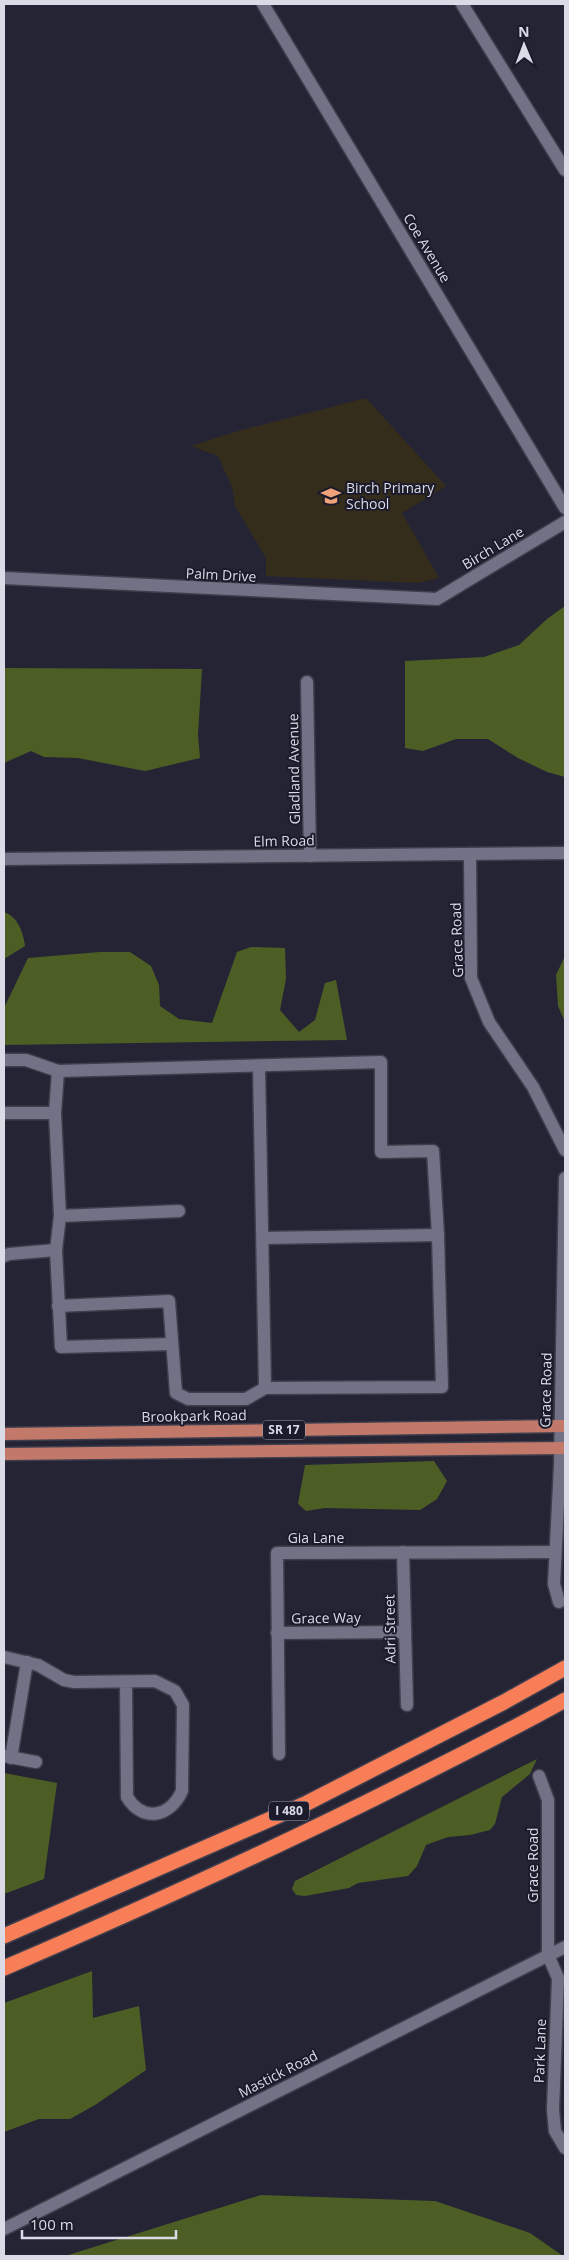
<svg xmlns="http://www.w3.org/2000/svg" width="569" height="2260" font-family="'Open Sans',sans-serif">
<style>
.education{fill:#352d1c}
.forest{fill:#4c5e24}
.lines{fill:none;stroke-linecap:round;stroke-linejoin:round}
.minor-casing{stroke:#3f3e4d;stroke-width:15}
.tertiary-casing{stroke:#3f3e4d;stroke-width:15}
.primary-casing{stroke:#3f3e4d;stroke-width:15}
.motorway-casing{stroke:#3f3e4d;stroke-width:18}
.minor{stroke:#727286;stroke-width:12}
.tertiary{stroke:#727286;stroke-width:12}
.primary{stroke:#c2796a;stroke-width:12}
.motorway{stroke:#f87e58;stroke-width:15}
.labels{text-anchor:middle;stroke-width:4;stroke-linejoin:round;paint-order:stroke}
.shield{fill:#1b1b2b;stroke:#a1a1af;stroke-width:1}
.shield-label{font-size:12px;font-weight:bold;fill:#dbdbe7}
.street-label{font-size:14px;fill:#dbdbe7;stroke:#1b1b2b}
.poi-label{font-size:14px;fill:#dbdbe7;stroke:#1b1b2b;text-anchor:start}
</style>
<rect width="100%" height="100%" fill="#252435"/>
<path class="education" d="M366 398 446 486 402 513 439 578 418 583 266 576V558L235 506 232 487 218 456 191 446 238 431Z"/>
<g class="forest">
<path d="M565 606V777L547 772 518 758 488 739H456L423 751 405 748V661L484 657 519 645 547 619Z"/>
<path d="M4 668 202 669 198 735 200 758 145 771 78 758 44 757 31 751 4 763Z"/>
<path d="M4 912C18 917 23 932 25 946L4 959Z"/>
<path d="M251 947 285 948 286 979 280 1010 299 1032 315 1020 325 983 336 980 347 1040 4 1045V1008L28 958 100 952H130L151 966 159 985 160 1006 179 1019 212 1023 237 952Z"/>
<path d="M565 956V1022L558 1006 556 975Z"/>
<path d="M434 1461 447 1481 437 1499 420 1510 325 1508 306 1511 298 1504 305 1465Z"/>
<path d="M537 1759 530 1774 502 1797 495 1824 490 1830 470 1835 448 1837 426 1845 417 1866 408 1876 358 1883 349 1888 305 1896 296 1895 292 1889 295 1881Z"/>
<path d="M4 1773 57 1783 44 1879 4 1894Z"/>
<path d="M92 1971 93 2018 139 2006 146 2070 95 2105 70 2119H39L4 2132V2003Z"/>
<path d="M261 2195 435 2201 530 2233 563 2256H65Z"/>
</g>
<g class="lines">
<defs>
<g id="minor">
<path d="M263 4 565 508"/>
<path d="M462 4 565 170"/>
<path d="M4 578 437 599 565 522"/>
<path d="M307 682 310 856"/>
<path d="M470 854 471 978 489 1022 533 1087 565 1150"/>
<path d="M4 859 565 853"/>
<path d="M4 1060H26L58 1071 381 1062V1152L433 1151 438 1235 442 1387 265 1388 246 1399H188L176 1393 169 1301 58 1306"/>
<path d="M259 1067 265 1388"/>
<path d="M58 1071 55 1113 60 1216 56 1250 61 1347 172 1344"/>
<path d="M4 1113H55"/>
<path d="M60 1216 179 1211"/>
<path d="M263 1238 438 1235"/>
<path d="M4 1256 9 1254 56 1250"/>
<path d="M403 1552 407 1705"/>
<path d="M559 1602 554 1584 560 1465 565 1178"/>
<path d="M277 1633 405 1632"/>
<path d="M4 1657 38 1665 64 1680 74 1682 155 1681 175 1691 183 1705 182 1791C170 1817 143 1823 127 1797L126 1682"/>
<path d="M279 1754 277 1553 555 1552"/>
<path d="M4 1756 36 1762"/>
<path d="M11 1758 27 1662"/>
<path d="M539 1776 548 1800V1955L558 1978 553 2110 555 2131 565 2148"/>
</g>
<path id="tertiary" d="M4 2229 565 1947"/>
<g id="primary">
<path d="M4 1434 565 1426"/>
<path d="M4 1454 565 1448"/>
</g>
<g id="motorway">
<path d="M4 1936 307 1803 504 1702 565 1668"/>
<path d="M4 1968C141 1909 277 1848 411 1780 463 1754 515 1728 565 1700"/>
</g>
</defs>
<use href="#minor" class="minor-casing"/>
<use href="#tertiary" class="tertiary-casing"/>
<use href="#primary" class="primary-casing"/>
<use href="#motorway" class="motorway-casing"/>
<use href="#minor" class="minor"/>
<use href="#tertiary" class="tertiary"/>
<use href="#primary" class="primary"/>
<use href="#motorway" class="motorway"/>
</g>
<defs>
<symbol id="school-bare" viewBox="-9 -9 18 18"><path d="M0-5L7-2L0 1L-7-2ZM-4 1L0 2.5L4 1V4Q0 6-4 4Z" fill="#f0a27a" stroke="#1b1b2b" stroke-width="2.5" paint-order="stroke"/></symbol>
</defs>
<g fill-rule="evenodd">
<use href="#school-bare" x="317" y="482" width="28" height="28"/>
</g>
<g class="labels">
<g class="shield">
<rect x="263" y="1420.5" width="42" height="19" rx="4"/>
<rect x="269" y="1801.5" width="40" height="19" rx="4"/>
</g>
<g class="shield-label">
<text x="284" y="1434">SR 17</text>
<text x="289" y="1815">I 480</text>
</g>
<g class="street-label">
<text transform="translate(427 248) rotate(59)" y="5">Coe Avenue</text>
<text transform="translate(493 548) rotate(-31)" y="5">Birch Lane</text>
<text transform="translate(221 575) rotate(3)" y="5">Palm Drive</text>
<text transform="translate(294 769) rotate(-91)" y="5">Gladland Avenue</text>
<text transform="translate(284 841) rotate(-1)" y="5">Elm Road</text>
<text transform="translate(457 940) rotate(-92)" y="5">Grace Road</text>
<text transform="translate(546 1390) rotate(-89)" y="5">Grace Road</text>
<text transform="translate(194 1416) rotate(-1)" y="5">Brookpark Road</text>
<text x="316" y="1543">Gia Lane</text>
<text transform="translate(326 1618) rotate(-1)" y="5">Grace Way</text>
<text transform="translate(390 1629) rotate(-91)" y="5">Adri Street</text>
<text transform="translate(533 1865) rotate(-90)" y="5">Grace Road</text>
<text transform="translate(540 2051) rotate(-88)" y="5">Park Lane</text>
<text transform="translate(278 2074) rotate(-27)" y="5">Mastick Road</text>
</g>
<g class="poi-label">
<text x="346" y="493">Birch Primary<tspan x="346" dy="16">School</tspan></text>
</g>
</g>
<rect width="569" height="2260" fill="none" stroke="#dbdbe7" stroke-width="10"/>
<g transform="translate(524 45) rotate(359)" stroke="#1b1b2b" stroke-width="4" paint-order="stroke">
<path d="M0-4L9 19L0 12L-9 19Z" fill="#dbdbe7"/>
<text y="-8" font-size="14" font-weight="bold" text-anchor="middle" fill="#dbdbe7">N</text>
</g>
<path d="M22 2230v8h154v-8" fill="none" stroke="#dbdbe7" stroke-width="2.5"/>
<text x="30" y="2230" font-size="15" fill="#dbdbe7" stroke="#1b1b2b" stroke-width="4" paint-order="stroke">100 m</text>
</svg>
